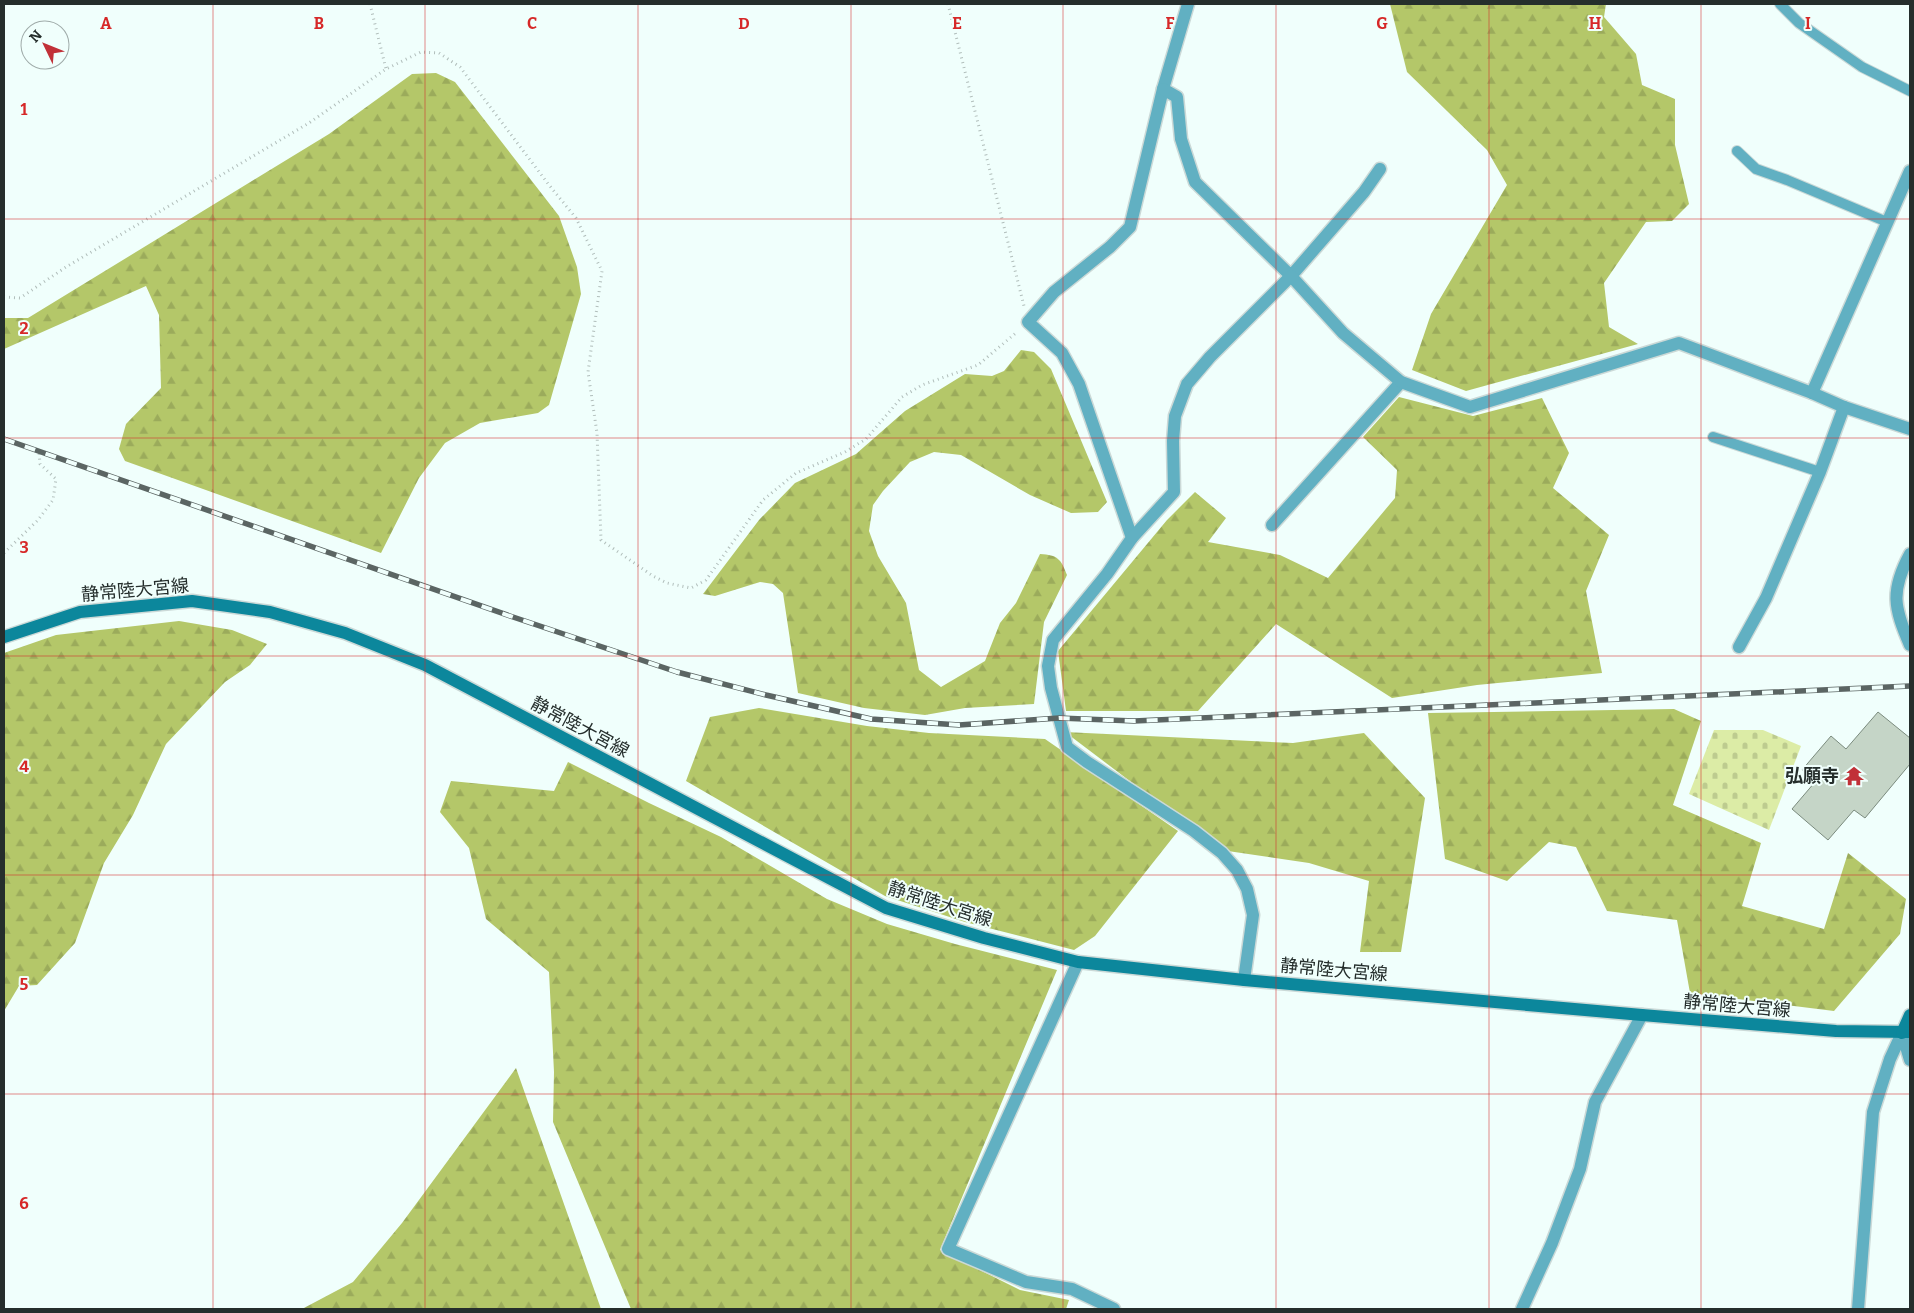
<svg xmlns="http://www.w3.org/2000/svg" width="1914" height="1313" font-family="Bitter,'Noto Sans JP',serif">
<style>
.forest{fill:url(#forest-firs)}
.cemetery{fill:url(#cemetery-stones)}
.building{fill:#c5d5c7;stroke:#7b8b7e}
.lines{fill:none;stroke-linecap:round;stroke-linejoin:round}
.service-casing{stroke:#cbd9d7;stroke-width:12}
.minor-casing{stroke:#cbd9d7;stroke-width:15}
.secondary-casing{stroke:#cbd9d7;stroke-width:15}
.path{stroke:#b1bebb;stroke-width:3;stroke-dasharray:1 4;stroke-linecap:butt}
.service{stroke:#61b0c2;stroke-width:10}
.minor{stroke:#61b0c2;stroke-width:12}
.secondary{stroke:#0c879c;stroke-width:12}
.rail-casing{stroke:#5b6563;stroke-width:5.5}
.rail{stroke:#f0fffc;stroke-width:4;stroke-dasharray:11;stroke-linecap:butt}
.grid{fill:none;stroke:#d62828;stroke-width:1;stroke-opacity:0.55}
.labels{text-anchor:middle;stroke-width:4;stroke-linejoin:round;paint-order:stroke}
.street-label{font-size:18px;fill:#252e2c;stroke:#f0fffc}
.poi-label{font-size:18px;font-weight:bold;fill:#252e2c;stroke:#f0fffc;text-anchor:end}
.grid-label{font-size:16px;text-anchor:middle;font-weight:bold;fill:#d62828;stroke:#f0fffc;stroke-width:4;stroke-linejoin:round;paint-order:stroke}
</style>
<defs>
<pattern id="forest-firs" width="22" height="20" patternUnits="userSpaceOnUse" patternTransform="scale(1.25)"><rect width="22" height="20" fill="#b4c769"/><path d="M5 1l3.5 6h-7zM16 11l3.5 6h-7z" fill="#9bab5b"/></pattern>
<pattern id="cemetery-stones" width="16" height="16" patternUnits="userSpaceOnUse" patternTransform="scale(1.25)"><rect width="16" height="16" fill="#dceca6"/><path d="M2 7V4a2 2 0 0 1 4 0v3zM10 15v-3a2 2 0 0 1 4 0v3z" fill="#bdcb8f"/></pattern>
</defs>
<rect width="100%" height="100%" fill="#f0fffc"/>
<g class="forest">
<path d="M1390 4H1606L1604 17 1636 54 1642 85 1675 99V145L1689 204 1672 221 1646 222 1604 283 1609 327 1638 344 1466 391 1412 370 1431 314 1507 185 1487 150 1407 72Z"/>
<path d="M436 73 455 82 559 216 577 267 581 294 549 405 538 413 480 423 445 443 419 478 381 553 125 461 119 449 126 424 161 388 159 315 146 286 4 349V318H28L329 134 412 74Z"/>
<path d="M1021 350 1034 352 1051 369 1107 502 1098 512 1071 513 1030 495 961 455 934 452 910 462 883 491 873 505 869 531 878 556 906 603 919 670 941 687 985 661 1000 623 1016 603 1040 554C1058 555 1061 559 1067 575L1044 622 1034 704 965 708 925 715 864 708 798 693 783 593 773 584 760 582 715 596 703 594 759 520 795 483 856 454 905 411 965 374 992 376 1004 371Z"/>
<path d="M1399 397 1473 416 1542 398 1569 453 1553 488 1609 535 1586 591 1602 673 1477 685 1392 698 1276 624 1198 711H1066L1058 651 1167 520 1195 492 1226 518 1208 542 1280 555 1328 578 1395 498 1397 470 1363 437Z"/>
<path d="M179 621 232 630 267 644 250 665 225 682 166 744 133 815 104 863 75 943 37 985 19 986 4 1011V653L56 635Z"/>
<path d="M759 708 867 726 929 733 1045 739 1178 831 1095 936 1074 950 965 922 885 896 686 781 710 717Z"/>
<path d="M1674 709 1701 721 1673 805 1761 843 1742 906 1824 929 1848 853 1906 899 1900 934 1834 1011 1690 993 1677 920 1607 911 1576 847 1549 842 1507 881 1445 859 1428 713Z"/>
<path d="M1065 732 1293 743 1364 733 1425 798 1401 952H1360L1369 881 1309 863 1221 850Z"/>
<path d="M568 762 649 803 721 837 827 899 887 924 955 944 1057 970 940 1250 1020 1290 1069 1300 1066 1309H631L553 1122 554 1072 549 972 486 919 469 848 440 812 451 781 554 791Z"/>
<path d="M516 1068 601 1309H302L353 1282 402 1223Z"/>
</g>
<path class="cemetery" d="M1714 730H1763L1801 746 1769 830 1689 794Z"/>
<path class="building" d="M1878 712 1910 738V764L1865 818 1854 810 1828 840 1792 809 1815 782 1802 770 1831 736 1846 749Z"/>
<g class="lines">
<defs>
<g id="service">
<path d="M1780 4 1799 23 1862 67 1910 91"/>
<path d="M1737 151 1756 169 1787 180 1887 222"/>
<path d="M1713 437 1820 472"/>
</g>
<g id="minor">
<path d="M1188 4 1163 89 1130 227 1110 247 1054 292 1028 322 1062 353 1079 384 1132 538 1107 574 1053 640 1048 666 1051 688 1067 747 1087 762 1194 831 1222 853 1237 870 1247 889 1253 915 1244 980"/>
<path d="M1163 89 1177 97 1181 139 1195 182 1291 276 1364 192 1380 169"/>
<path d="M1812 393 1910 171"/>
<path d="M1272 525 1401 382"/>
<path d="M1132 538 1174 492 1173 441 1175 416 1187 384 1210 357 1291 276 1343 333 1401 382 1470 407 1679 343 1812 393 1844 407 1910 429"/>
<path d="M1910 554C1890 591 1894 608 1910 645"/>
<path d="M1739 647 1766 598 1820 472 1844 407"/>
<path d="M1078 962 948 1249 1026 1282 1072 1289 1114 1309"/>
<path d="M1902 1033 1910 1060"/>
<path d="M1522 1309 1552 1243 1580 1169 1595 1102 1642 1015"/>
<path d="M1858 1309 1873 1112 1890 1059 1902 1033"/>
</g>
<g id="secondary">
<path d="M4 637 80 612 192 601 270 612 345 633 425 665 886 908 984 938 1078 962 1244 980 1642 1015 1836 1031 1910 1032"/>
<path d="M1902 1033 1910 1015"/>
</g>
</defs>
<use href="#service" class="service-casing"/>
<use href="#minor" class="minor-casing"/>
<use href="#secondary" class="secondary-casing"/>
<g class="path">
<path d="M370 4 386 69"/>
<path d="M948 4 1024 306"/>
<path d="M4 297 20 298 66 267 309 123 386 69 421 52 439 53 460 67 549 185 576 218 602 271 588 372 597 433 601 540 653 576 667 583 691 588 706 580 763 500 796 473 845 452 866 439 902 397 922 385 978 365 1017 332"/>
<path d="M4 553 38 520 53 500 56 479 40 464 39 452"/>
</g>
<use href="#service" class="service"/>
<use href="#minor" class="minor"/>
<use href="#secondary" class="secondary"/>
<defs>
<path id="rail" d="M4 439 510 616 677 672 766 695 871 719 959 725 1059 718 1134 721 1910 686"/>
</defs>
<use href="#rail" class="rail-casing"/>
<use href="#rail" class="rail"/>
</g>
<path class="grid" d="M213 4V1309M425 4V1309M638 4V1309M851 4V1309M1063 4V1309M1276 4V1309M1489 4V1309M1701 4V1309M4 219H1910M4 438H1910M4 656H1910M4 875H1910M4 1094H1910"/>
<defs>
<symbol id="temple-bare" viewBox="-9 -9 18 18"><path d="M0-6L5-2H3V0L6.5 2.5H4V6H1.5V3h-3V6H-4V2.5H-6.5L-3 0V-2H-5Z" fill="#c13138" stroke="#f0fffc" stroke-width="2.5" paint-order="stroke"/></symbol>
</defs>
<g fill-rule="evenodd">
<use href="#temple-bare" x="1840" y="762" width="28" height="28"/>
</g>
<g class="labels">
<g class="street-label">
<text transform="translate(135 590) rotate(-5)" y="6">静常陸大宮線</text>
<text transform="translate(580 727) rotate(28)" y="6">静常陸大宮線</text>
<text transform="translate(940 904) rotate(18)" y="6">静常陸大宮線</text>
<text transform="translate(1334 970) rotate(5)" y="6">静常陸大宮線</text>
<text transform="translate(1737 1006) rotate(5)" y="6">静常陸大宮線</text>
</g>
<g class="poi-label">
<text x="1839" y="782">弘願寺</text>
</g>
</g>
<g class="grid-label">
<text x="106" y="29">A</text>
<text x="319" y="29">B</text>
<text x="532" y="29">C</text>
<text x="744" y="29">D</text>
<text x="957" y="29">E</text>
<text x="1170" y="29">F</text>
<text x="1382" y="29">G</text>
<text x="1595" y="29">H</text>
<text x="1808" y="29">I</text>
<text x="24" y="115">1</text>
<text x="24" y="334">2</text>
<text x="24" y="553">3</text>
<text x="24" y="772">4</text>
<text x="24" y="990">5</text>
<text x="24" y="1209">6</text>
</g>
<rect width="1914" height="1313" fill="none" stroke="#252e2c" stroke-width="10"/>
<g transform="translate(45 45) rotate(313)"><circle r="24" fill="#f0fffc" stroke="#9faba9"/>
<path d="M0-4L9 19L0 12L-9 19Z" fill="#c13138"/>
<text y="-8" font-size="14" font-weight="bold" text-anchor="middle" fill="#252e2c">N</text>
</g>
</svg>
